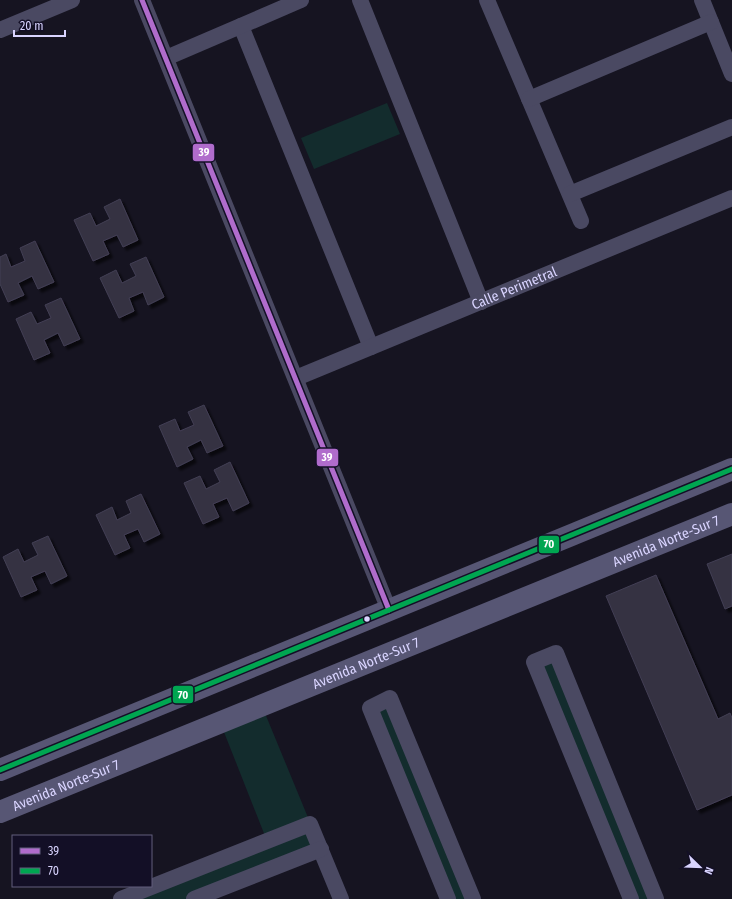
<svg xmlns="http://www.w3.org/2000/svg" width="732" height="899" font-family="'Fira Sans Condensed',sans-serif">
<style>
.green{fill:#132c2d}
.building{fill:#343243;stroke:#433f54;filter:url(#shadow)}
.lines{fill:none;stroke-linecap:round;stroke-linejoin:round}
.street{stroke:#4a4962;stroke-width:16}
.secondary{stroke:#575674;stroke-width:22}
.bus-1-casing{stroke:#130f26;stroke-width:8}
.bus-2-casing{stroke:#130f26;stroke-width:8}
.bus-1{stroke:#b06ccc;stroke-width:5}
.bus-2{stroke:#00a651;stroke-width:5}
.bus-dot{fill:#d9d4ff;stroke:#130f26;stroke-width:1.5}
.labels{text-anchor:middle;stroke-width:3;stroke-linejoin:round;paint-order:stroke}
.street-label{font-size:14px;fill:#d9d4ff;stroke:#130f26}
.line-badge{stroke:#130f26;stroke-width:1.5}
.badge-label{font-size:11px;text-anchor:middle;font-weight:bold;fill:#fff}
</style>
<defs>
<filter id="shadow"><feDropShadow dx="3.5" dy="3.5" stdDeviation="1" flood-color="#0009"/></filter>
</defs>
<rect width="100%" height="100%" fill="#161421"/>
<g class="green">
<path d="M387 103 400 134 314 169 301 138Z"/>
<path d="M556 653 656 899H631L534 662Z"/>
<path d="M390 698 473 899H448L370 708Z"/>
<path d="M262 706 321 849 194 899H121L267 841 220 722Z"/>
</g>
<g class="building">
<path d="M120 199 138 240 123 247 117 235 103 241 109 254 93 261 74 220 90 213 96 226 110 219 104 207Z"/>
<path d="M35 241 54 282 38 289 32 276 18 283 24 295 8 302 0 284V257L6 254 11 267 25 261 20 248Z"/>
<path d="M146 257 164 297 148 305 143 292 129 298 134 311 119 318 100 278 116 270 122 283 136 276 130 264Z"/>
<path d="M61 298 80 339 64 346 58 333 44 340 50 353 34 360 16 319 31 312 37 324 51 318 45 305Z"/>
<path d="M204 405 223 446 207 453 201 440 187 447 193 459 177 467 159 426 175 419 180 431 194 425 188 412Z"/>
<path d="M230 462 249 503 233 511 227 498 213 504 219 517 203 524 184 483 200 476 206 489 220 482 214 470Z"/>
<path d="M141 494 160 534 144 542 138 529 124 535 130 548 115 555 96 515 112 507 117 520 131 513 126 501Z"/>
<path d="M48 536 67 576 51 584 45 571 31 577 37 590 21 597 3 557 18 549 24 562 38 555 32 543Z"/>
<path d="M732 554V606L725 609 707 564Z"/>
<path d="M656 575 718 719 730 713 732 718V795L697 810 606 596Z"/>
</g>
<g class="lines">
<g class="street">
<path d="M142 0 389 610"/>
<path d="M360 0 481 302"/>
<path d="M487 0 581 221"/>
<path d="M702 0 732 74"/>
<path d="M241 26 371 347"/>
<path d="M0 30 72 0"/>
<path d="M166 58 301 0"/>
<path d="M529 99 711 22"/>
<path d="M570 194 732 127"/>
<path id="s1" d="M296 378 732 198"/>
<path d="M121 899 310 824 341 899"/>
<path d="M194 899 321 849"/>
<path d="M448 899 370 708 390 698 473 899"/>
<path d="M631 899 534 662 556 653 656 899"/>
</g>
<g class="secondary">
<path d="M0 770 732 469"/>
<path id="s2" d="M0 812 732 514"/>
</g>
<defs>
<path id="bus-1" d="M142 0 389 610"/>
<path id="bus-2" d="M0 770 732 469"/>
</defs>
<use href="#bus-1" class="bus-1-casing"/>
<use href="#bus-2" class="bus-2-casing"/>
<use href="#bus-1" class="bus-1"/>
<use href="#bus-2" class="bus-2"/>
</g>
<circle class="bus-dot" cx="367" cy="619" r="3.5"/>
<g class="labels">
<g class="street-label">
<text dy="5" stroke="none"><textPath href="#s1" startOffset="236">Calle Perimetral</textPath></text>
<text dy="5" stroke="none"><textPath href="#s2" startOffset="719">Avenida Norte-Sur 7</textPath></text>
<text dy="5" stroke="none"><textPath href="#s2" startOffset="395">Avenida Norte-Sur 7</textPath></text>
<text dy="5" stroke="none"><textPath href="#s2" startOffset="71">Avenida Norte-Sur 7</textPath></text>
</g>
</g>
<g class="line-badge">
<rect x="192" y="143" width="23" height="19" rx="4" fill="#b06ccc"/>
<rect x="316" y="448" width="23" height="19" rx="4" fill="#b06ccc"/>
<rect x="538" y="535" width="22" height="19" rx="4" fill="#00a651"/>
<rect x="172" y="685" width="22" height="19" rx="4" fill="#00a651"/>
</g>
<g class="badge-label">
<text x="204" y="156">39</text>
<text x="327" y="461">39</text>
<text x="549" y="548">70</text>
<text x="183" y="699">70</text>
</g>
<rect x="12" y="835" width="140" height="52" fill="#130f26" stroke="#625e7d"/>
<rect x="20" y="848" width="20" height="6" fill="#b06ccc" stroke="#625e7d"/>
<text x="48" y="855" font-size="12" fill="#d9d4ff">39</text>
<rect x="20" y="868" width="20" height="6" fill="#00a651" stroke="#625e7d"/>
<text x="48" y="875" font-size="12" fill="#d9d4ff">70</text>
<g transform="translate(700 867) rotate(113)" stroke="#130f26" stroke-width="3" paint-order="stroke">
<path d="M0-3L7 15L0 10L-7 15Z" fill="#d9d4ff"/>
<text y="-6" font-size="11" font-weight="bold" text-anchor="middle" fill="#d9d4ff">N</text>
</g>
<path d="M14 30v6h51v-6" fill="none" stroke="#d9d4ff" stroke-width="2"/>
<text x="20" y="30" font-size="12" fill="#d9d4ff" stroke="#130f26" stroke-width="3" paint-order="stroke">20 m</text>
</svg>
